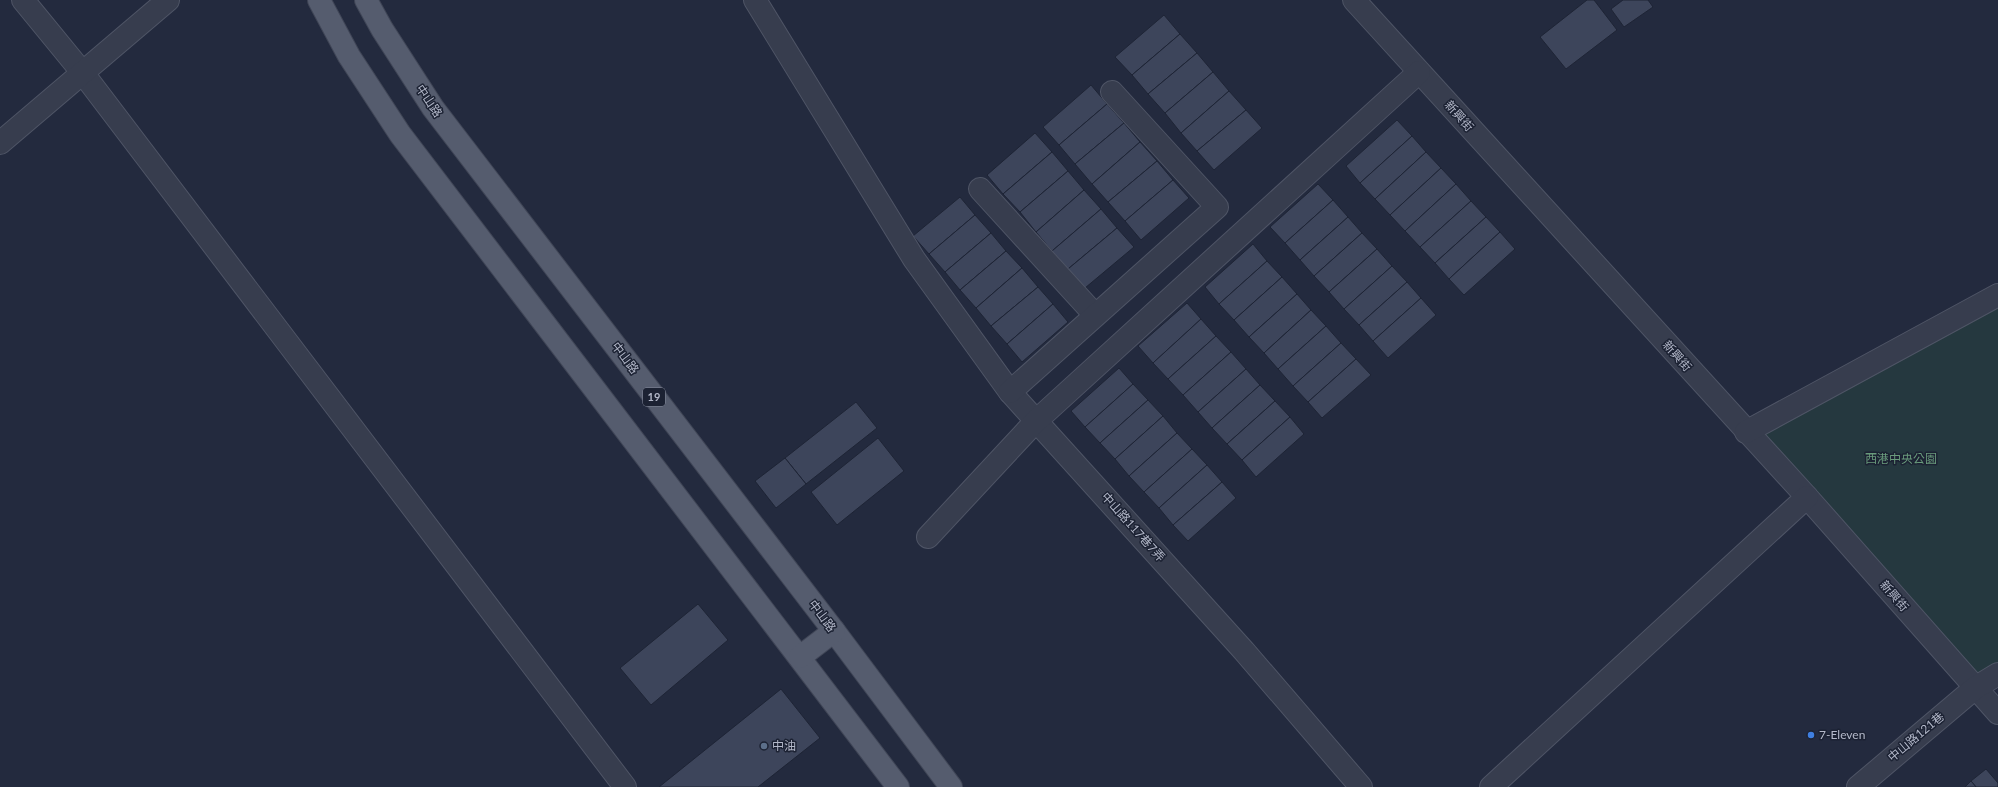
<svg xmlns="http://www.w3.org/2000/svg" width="1998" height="787" font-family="Lato,'Noto Sans TC',sans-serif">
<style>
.green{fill:#25383f}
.building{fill:#3d455b;stroke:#1e2435}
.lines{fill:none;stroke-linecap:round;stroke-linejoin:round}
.minor-casing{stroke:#4f5566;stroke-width:24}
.major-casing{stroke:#404657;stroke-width:24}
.minor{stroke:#373d4e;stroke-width:22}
.major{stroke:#555c6e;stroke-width:22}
.shop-dot{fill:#3f7fe0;stroke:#1c2233;stroke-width:1.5}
.service-dot{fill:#5c6f8a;stroke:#1c2233;stroke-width:1.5}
.labels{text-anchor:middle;stroke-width:3;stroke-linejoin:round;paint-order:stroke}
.shield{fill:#1c2233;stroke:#868b9c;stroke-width:1}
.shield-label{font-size:11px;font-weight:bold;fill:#b3b8c9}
.street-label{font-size:12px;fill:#b3b8c9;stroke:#1c2233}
.park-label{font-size:12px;fill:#699b7c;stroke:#1c2233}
.poi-label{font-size:12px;fill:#b3b8c9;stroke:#1c2233;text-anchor:start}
</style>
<rect width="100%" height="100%" fill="#232a3e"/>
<path class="green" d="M1998 296V674L1975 688 1746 432Z"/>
<g class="building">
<path d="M1587 0H1594L1617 30 1566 69 1540 37Z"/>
<path d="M1623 0H1648L1653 7 1624 27 1611 9Z"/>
<path d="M1164 15 1180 34 1132 75 1115 57Z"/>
<path d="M1180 34 1197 53 1148 94 1132 75Z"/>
<path d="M1197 53 1213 72 1165 113 1148 94Z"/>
<path d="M1213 72 1229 91 1181 133 1165 113Z"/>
<path d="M1091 85 1107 104 1059 145 1043 127Z"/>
<path d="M1229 91 1246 110 1197 151 1181 133Z"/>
<path d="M1107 104 1124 123 1075 164 1059 145Z"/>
<path d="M1246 110 1262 128 1214 170 1197 151Z"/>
<path d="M1397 120 1412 136 1360 183 1346 166Z"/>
<path d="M1124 123 1140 142 1092 184 1075 164Z"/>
<path d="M1035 133 1052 152 1003 194 987 175Z"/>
<path d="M1412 136 1426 152 1375 199 1360 183Z"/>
<path d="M1140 142 1157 161 1108 202 1092 184Z"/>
<path d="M1052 152 1068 171 1020 212 1003 194Z"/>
<path d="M1426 152 1441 168 1390 215 1375 199Z"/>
<path d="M1157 161 1173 180 1125 221 1108 202Z"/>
<path d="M1441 168 1456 184 1405 231 1390 215Z"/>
<path d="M1068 171 1084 190 1036 232 1020 212Z"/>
<path d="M1173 180 1189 198 1141 240 1125 221Z"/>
<path d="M1318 184 1333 200 1285 243 1270 227Z"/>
<path d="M1456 184 1471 201 1420 247 1405 231Z"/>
<path d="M1084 190 1101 209 1052 251 1036 232Z"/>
<path d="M960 197 975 215 929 254 913 236Z"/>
<path d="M1333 200 1348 217 1300 260 1285 243Z"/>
<path d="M1471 201 1486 217 1435 263 1420 247Z"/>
<path d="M1101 209 1117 228 1068 269 1052 251Z"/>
<path d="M975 215 991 233 945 272 929 254Z"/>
<path d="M1348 217 1362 233 1314 276 1300 260Z"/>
<path d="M1486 217 1500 232 1449 279 1435 263Z"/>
<path d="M1117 228 1134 247 1085 288 1068 269Z"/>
<path d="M1500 232 1515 249 1464 295 1449 279Z"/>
<path d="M991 233 1006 251 960 290 945 272Z"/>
<path d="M1362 233 1377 249 1329 292 1314 276Z"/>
<path d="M1253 244 1267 261 1219 304 1205 287Z"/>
<path d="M1377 249 1392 266 1344 309 1329 292Z"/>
<path d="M1006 251 1022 268 976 308 960 290Z"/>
<path d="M1267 261 1282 277 1234 320 1219 304Z"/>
<path d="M1392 266 1407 282 1359 325 1344 309Z"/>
<path d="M1022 268 1038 287 991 326 976 308Z"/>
<path d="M1282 277 1297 294 1249 337 1234 320Z"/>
<path d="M1407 282 1421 298 1373 341 1359 325Z"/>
<path d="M1038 287 1053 304 1007 344 991 326Z"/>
<path d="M1297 294 1311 310 1264 353 1249 337Z"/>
<path d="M1421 298 1436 315 1388 358 1373 341Z"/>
<path d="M1187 303 1201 319 1153 363 1138 346Z"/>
<path d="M1053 304 1068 322 1022 362 1007 344Z"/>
<path d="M1311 310 1326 326 1278 369 1264 353Z"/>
<path d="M1201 319 1216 336 1168 379 1153 363Z"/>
<path d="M1326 326 1341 343 1293 386 1278 369Z"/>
<path d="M1216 336 1231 352 1183 395 1168 379Z"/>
<path d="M1341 343 1356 359 1308 402 1293 386Z"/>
<path d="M1231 352 1246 369 1198 412 1183 395Z"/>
<path d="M1356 359 1371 375 1322 418 1308 402Z"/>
<path d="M1119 368 1133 384 1085 427 1071 411Z"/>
<path d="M1246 369 1260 385 1212 428 1198 412Z"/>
<path d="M1133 384 1148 400 1100 443 1085 427Z"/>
<path d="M1260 385 1275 401 1227 444 1212 428Z"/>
<path d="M1148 400 1163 416 1115 459 1100 443Z"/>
<path d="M1275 401 1290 417 1242 460 1227 444Z"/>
<path d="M856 402 877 428 806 484 785 458Z"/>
<path d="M1163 416 1177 433 1129 476 1115 459Z"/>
<path d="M1290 417 1304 434 1256 477 1242 460Z"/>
<path d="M1177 433 1192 449 1144 492 1129 476Z"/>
<path d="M878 438 904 471 837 525 811 492Z"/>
<path d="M1192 449 1207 465 1159 508 1144 492Z"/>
<path d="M785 458 806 484 776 508 755 481Z"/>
<path d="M1207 465 1222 482 1173 525 1159 508Z"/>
<path d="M1222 482 1236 498 1188 541 1173 525Z"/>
<path d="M698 604 728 640 651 705 620 668Z"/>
<path d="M781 689 820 738 758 787H659Z"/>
<path d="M1986 769 1998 783V787H1976L1971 781Z"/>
<path d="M1971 781 1976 787H1965Z"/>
</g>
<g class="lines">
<defs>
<g id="minor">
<path d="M23 0 82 72 625 787"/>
<path d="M755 0 914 259 1010 392 1244 651 1361 787"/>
<path d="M1354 0 1807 497 1998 713"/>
<path d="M0 143 168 0"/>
<path d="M980 189 1095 315"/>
<path d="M1010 392 1217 207 1112 92"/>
<path d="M1746 432 1998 295"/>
<path d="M928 537 1036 421 1419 72"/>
<path d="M1491 787 1807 497"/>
<path d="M1858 787 1975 688 1998 674"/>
</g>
<g id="major">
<path d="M319 0 349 56 400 134 898 787"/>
<path d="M366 0 382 29 433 108 834 631 951 787"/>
<path d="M800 657 834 631"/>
</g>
</defs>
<use href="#minor" class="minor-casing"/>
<use href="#major" class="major-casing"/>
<use href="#minor" class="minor"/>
<use href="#major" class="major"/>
</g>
<circle class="shop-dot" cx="1811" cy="735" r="4"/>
<circle class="service-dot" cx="764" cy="746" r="4"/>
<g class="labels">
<rect class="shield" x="643" y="388" width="22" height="18" rx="3"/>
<g class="shield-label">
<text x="654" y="401">19</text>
</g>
<g class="street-label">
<text transform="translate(429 101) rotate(56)" y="4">中山路</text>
<text transform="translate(1459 116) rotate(48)" y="4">新興街</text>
<text transform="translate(1677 356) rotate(48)" y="4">新興街</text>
<text transform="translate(625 358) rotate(53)" y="4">中山路</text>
<text transform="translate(1133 527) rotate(48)" y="4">中山路117巷7弄</text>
<text transform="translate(1894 596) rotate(49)" y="4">新興街</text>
<text transform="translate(822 616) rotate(53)" y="4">中山路</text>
<text transform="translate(1916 737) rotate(-40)" y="4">中山路121巷</text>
</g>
<g class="park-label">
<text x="1901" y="463">西港中央公園</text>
</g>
<g class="poi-label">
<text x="1819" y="739">7-Eleven</text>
<text x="772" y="750">中油</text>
</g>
</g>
</svg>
